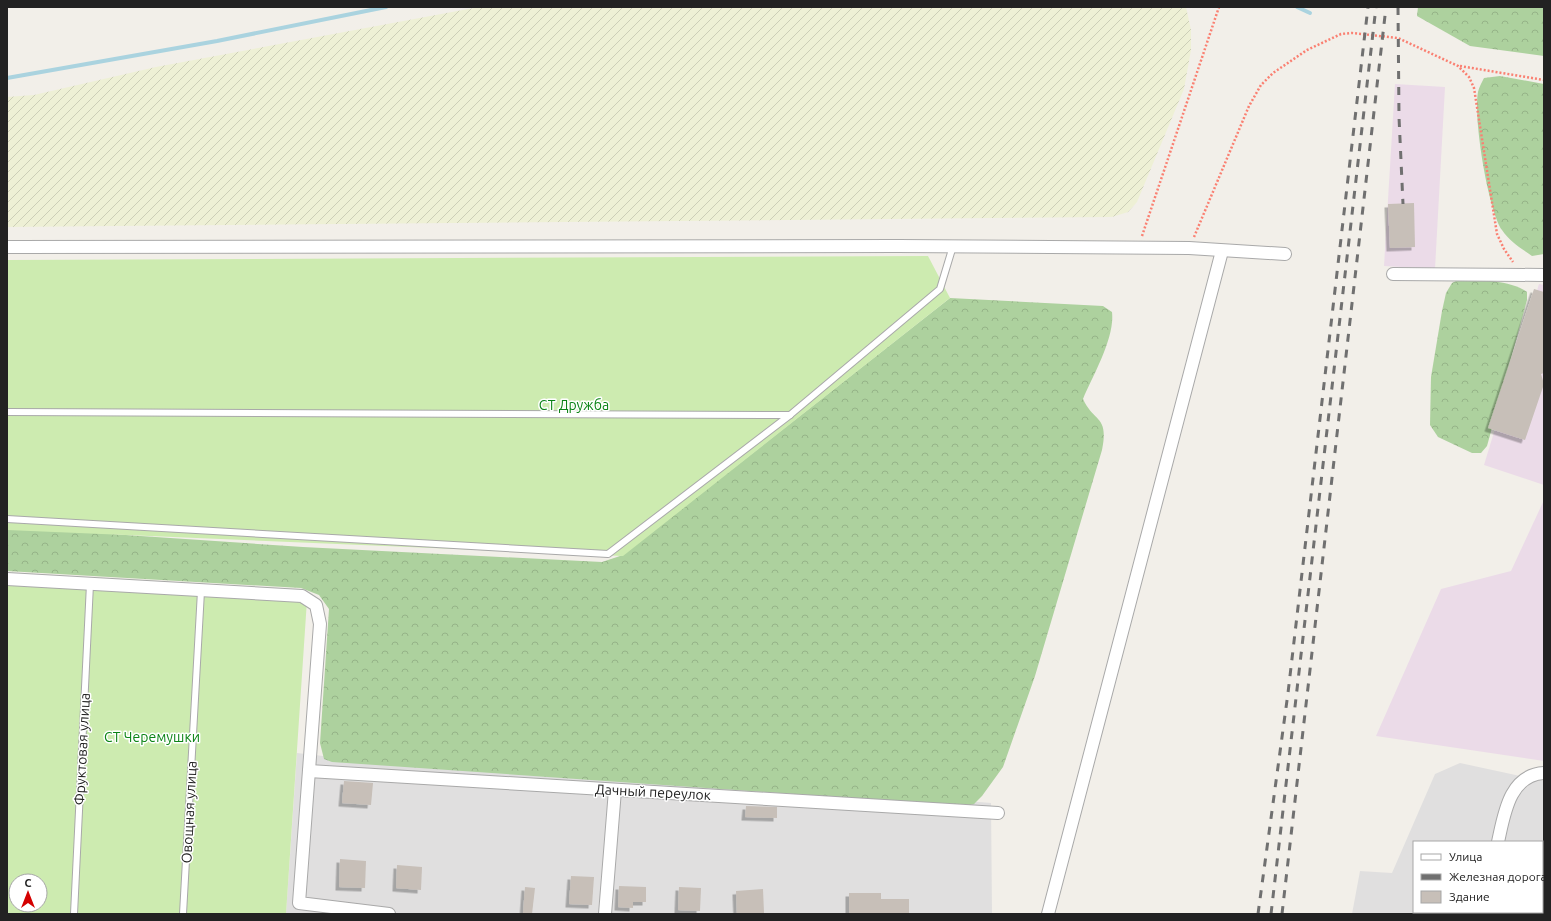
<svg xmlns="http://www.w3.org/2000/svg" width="1551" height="921" font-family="Ubuntu,sans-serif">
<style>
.residential{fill:#e0dfdf;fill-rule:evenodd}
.industrial{fill:#ebdbe8}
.farmland{fill:url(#farmland-furrows)}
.forest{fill:url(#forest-crowns)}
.garden{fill:#cdebb0;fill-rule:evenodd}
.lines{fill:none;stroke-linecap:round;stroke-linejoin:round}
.stream{stroke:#aad3df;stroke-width:4}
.building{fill:#c7bfb8;filter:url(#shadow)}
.lane-casing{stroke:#a9a9a9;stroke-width:8}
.street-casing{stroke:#a9a9a9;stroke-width:14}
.path{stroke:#fa8072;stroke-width:2.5;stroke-dasharray:2 2;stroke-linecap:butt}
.lane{stroke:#fff;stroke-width:6}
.street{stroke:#fff;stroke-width:12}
.rail{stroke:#707070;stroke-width:3;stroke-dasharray:8 8;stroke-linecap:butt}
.labels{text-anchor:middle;stroke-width:3;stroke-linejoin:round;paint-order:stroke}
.park-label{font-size:14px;fill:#0c8416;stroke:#fff}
.street-label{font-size:14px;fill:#222;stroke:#fff}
</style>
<defs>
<pattern id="farmland-furrows" width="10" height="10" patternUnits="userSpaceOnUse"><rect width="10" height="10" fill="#eef0d5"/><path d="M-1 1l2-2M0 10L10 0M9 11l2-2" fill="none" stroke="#ccceb7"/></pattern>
<pattern id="forest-crowns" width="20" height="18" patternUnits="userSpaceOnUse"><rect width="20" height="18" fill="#add19e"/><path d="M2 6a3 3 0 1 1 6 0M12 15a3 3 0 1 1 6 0" fill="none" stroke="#95b388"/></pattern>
<filter id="shadow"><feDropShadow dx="-3.5" dy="3.5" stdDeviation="0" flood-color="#0004"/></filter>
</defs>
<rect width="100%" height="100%" fill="#f2efe9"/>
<g class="residential">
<path d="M297 753 401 765 773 785 991 803 992 914H286Z"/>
<path d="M1460 763 1544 781V914H1352L1360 871 1392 873 1435 774ZM1414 842H1542V912H1414Z"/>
</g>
<g class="industrial">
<path d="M1395 84 1445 87 1435 269 1384 266Z"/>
<path d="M1539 284 1544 285V485L1484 465Z"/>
<path d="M1544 500V761L1376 736 1441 589 1511 571Z"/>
</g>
<path class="farmland" d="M479 7H1186L1191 30V50L1184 89 1137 202 1128 212 1112 217 7 227V97L34 95 156 67Z"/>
<g class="forest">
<path d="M1418 7H1544V56L1470 46 1417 16Z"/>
<path d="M1500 76 1544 84V254L1532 256C1522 249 1509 241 1502 230 1488 209 1473 118 1478 92 1479 87 1482 82 1484 78Z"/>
<path d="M1460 279C1477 279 1513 281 1527 292V300L1487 446 1481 453H1472L1438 437 1430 425 1431 377 1442 311 1446 293 1452 283Z"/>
<path d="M950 298 1103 306 1112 312C1115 338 1093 375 1083 399 1094 423 1109 415 1102 450L1035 676 1003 767 982 796 974 804 967 806 332 762 324 759 320 743 329 609 319 595 301 588 7 571V527L303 547 602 562 623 555Z"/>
</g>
<g class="garden">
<path d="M928 256 950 298 623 556 7 530V260Z"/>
<path d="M7 583 307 600 286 914H7ZM16 881H40V905H16Z"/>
</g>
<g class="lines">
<g class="stream">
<path d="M1297 7 1310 13"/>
<path d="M7 78 217 41 386 7"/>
</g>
</g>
<g class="building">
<path d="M1414 203 1415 247 1390 248 1388 204Z"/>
<path d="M1534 289 1544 292V373L1541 374 1544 384 1525 440 1488 428Z"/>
<path d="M344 781 373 783 371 805 342 803Z"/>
<path d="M746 806 777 807V818L745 817Z"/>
<path d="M340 859 366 861 365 888 339 887Z"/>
<path d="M397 865 422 867 421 890 396 888Z"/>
<path d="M571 876 594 877 592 905 569 904Z"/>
<path d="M619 886 646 887V902H633V908L618 907Z"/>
<path d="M525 887 535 888 532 914H523Z"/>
<path d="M679 887 701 888 700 911 678 910Z"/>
<path d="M763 889 764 913 737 914 736 891Z"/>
<path d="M849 893H881V899H909V914H849Z"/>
</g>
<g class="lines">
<defs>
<g id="lane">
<path d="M7 412 790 415"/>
<path d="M7 519 608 554 790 415 940 289 953 246"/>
<path d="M74 914 90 584"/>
<path d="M183 914 201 591"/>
</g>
<g id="street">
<path d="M7 247 898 246 1189 248 1285 254"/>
<path d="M1393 274 1544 275"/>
<path d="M7 579 302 596 316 605 320 624 299 903 389 914"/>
<path d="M309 771 998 813"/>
<path d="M1498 842C1504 815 1509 775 1544 773"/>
<path d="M605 914 615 790"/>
<path d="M1048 914 1222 251"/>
<path d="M1484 914 1485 912"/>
</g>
</defs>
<use href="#lane" class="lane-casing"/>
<use href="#street" class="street-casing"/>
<g class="path">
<path d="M1460 66 1544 80"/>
<path d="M1142 236 1219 7"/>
<path d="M1194 237 1249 106 1261 85 1273 73 1307 50 1341 34 1352 33 1398 38 1458 66 1469 77 1474 88 1497 234 1504 249 1513 262"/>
</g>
<use href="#lane" class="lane"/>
<use href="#street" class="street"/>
<g class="rail">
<path d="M1398 7 1399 117 1403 204"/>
<path d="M1258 914 1288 693 1368 7"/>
<path d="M1271 914 1376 7"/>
<path d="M1282 914 1386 7"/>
</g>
</g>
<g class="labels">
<g class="park-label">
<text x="574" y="410">СТ Дружба</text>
<text x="152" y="742">СТ Черемушки</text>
</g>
<g class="street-label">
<text transform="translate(82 749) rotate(-87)" y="5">Фруктовая улица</text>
<text transform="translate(653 792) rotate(3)" y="5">Дачный переулок</text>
<text transform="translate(189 812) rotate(-87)" y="5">Овощная улица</text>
</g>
</g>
<rect width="1551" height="921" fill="none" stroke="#222222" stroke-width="16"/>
<rect x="1413" y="841" width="130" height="72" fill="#ffffff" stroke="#a7a7a7"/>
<rect x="1421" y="854" width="20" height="6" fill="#ffffff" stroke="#a7a7a7"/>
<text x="1449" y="861" font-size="12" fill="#222222">Улица</text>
<rect x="1421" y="874" width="20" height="6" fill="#707070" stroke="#a7a7a7"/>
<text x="1449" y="881" font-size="12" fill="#222222">Железная дорога</text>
<rect x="1421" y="891" width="20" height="12" fill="#c7bfb8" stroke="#a7a7a7"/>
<text x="1449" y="901" font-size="12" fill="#222222">Здание</text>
<g transform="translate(28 893)"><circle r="19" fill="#ffffff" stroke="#a7a7a7"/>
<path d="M0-3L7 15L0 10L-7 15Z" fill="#d40000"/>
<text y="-6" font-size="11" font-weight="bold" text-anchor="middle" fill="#222222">С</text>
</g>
</svg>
